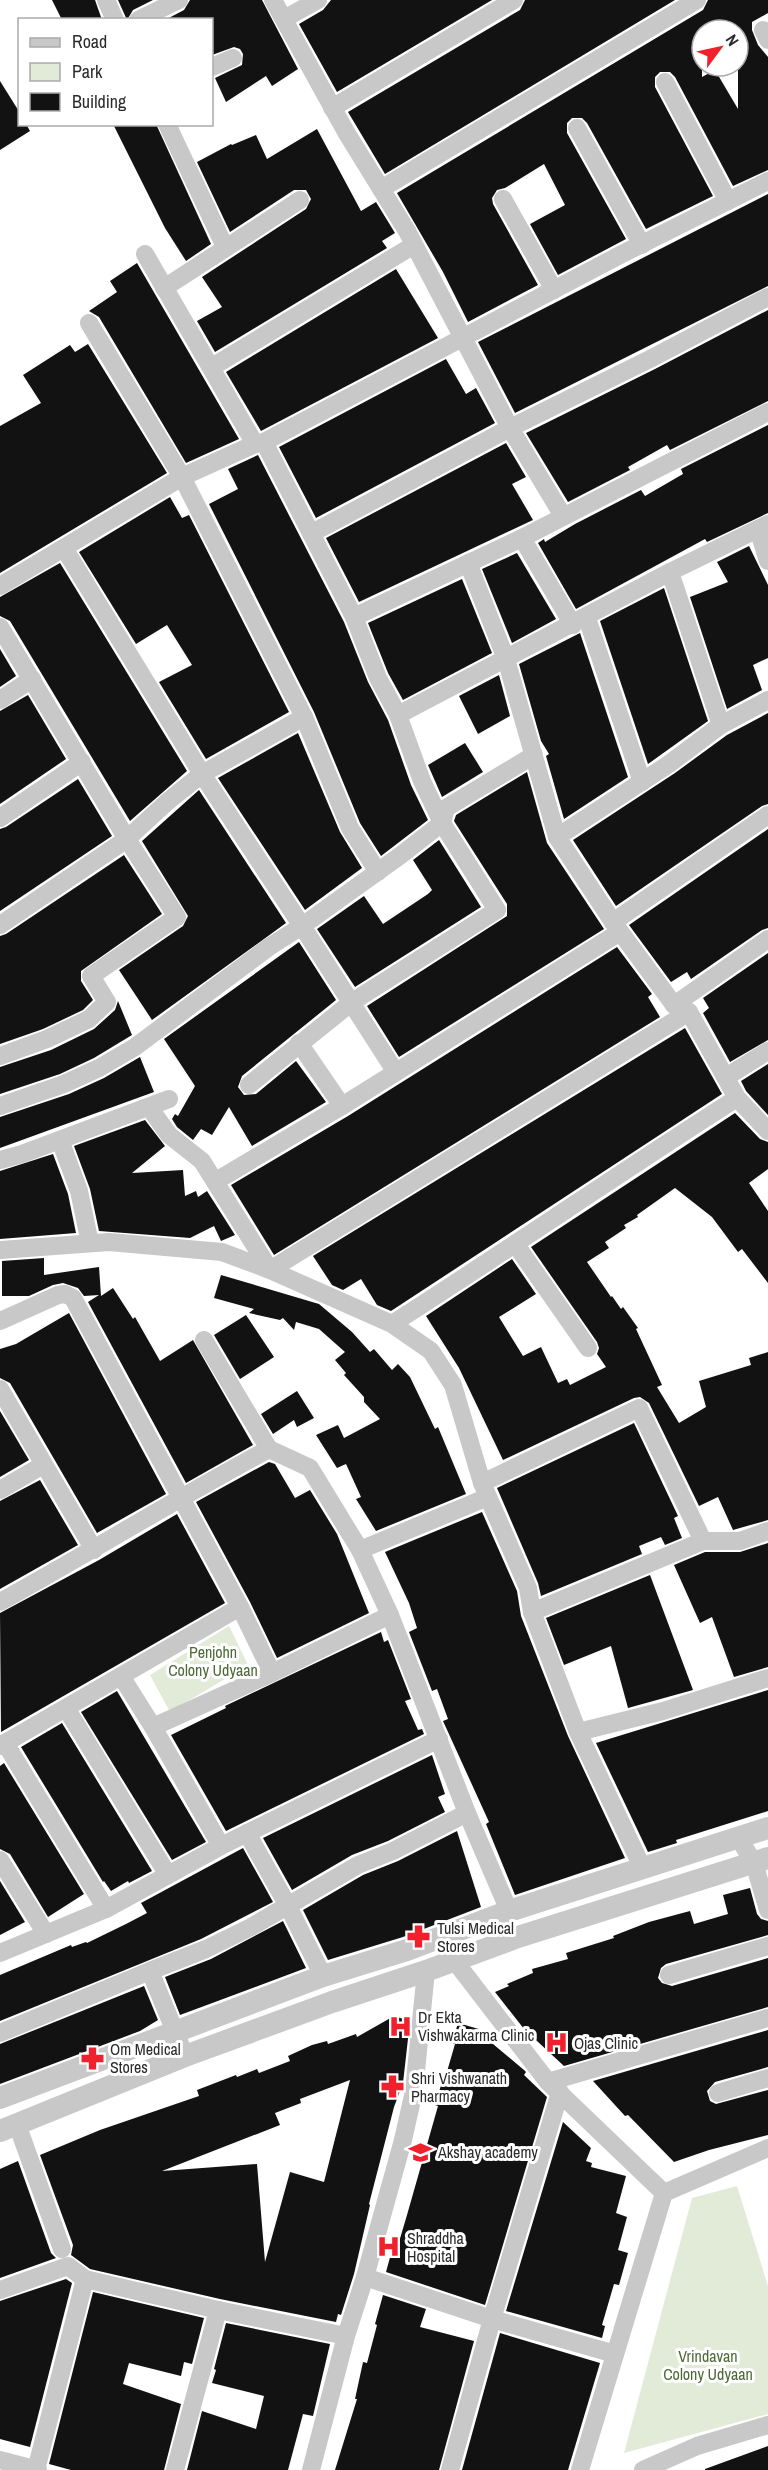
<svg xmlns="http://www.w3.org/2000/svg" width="768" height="2470" font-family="'Archivo Narrow',sans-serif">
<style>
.green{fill:#e2ebd7}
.building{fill:#121212;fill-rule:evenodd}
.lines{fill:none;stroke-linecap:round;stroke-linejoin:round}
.minor{stroke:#c8c8c8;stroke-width:18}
.tertiary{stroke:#c8c8c8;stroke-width:22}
.labels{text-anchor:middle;stroke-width:6;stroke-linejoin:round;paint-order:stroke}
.park-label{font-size:16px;fill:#4e6937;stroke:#fff}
.poi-label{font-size:16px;fill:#2b2b2b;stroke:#fff;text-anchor:start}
</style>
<rect width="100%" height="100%" fill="#fff"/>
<g class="green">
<path d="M229 1626 248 1665 170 1712 150 1675Z"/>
<path d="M737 2186 768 2286V2414L624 2453 692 2198Z"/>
</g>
<g class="building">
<path d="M52 0H95L102 20H62Z"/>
<path d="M118 0H153L133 10 127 20Z"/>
<path d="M190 0H262L298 69 272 86 266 76 226 102 215 78 242 65 243 54 240 49 234 47 212 55V20H165L184 10Z"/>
<path d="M331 0H492L337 92 299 24 323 10Z"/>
<path d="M525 0H675L385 174 348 112 520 10Z"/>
<path d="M708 0H768V13L752 22V30L758 45 768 57V170L733 186 675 77 670 72H660L655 77V87L713 196 646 229 587 123 582 118H572L567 123V133L626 239 558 275 530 224 565 205 544 164 505 188 497 190 492 198 493 204 538 285 468 322 443 272 397 193 703 10ZM702 30H738V109L715 70 702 77Z"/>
<path d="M0 81 20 113V124H26L30 131 0 150Z"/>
<path d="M113 124H156L211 244 186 261 165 228Z"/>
<path d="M317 129 361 211 376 202 395 233 382 241 387 248 215 352 197 321 222 307 202 277 306 209 311 199 306 190H294L230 232 197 162 231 144 232 145 256 135 267 159Z"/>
<path d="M768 194V286L515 413 478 342Z"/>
<path d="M137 263 239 439 186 463 99 317 89 311 117 292 110 281Z"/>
<path d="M396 269 438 338 261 431 226 372Z"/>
<path d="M768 310V401L670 450 667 445 628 467 630 470 568 502 526 433 655 369Z"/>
<path d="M88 344 167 473 0 573V426L41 403 23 375 70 345 75 352Z"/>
<path d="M446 359 466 394 476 388 495 423 316 518 279 447Z"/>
<path d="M768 425V513L707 542 705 539 576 609 538 543 544 539 545 542 575 524 641 490 645 496 683 474 681 469Z"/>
<path d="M506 443 526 477 512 484 533 520 359 602 326 538Z"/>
<path d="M258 455 344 622 368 682 388 720 411 785 428 820 381 856 360 823 314 712 209 504 238 489 228 469Z"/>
<path d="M170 497 182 518 189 515 289 712 206 759 159 682 192 665 167 625 136 644 79 552Z"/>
<path d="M749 546 768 585V658L753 665 762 690 727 709 690 597 728 582 717 562Z"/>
<path d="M517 553 556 619 512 643 482 569Z"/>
<path d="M60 563 187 771 130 821 10 621 0 616V597Z"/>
<path d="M462 579 492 653 403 700 388 673 368 623Z"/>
<path d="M664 588 708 721 648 764 600 621Z"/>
<path d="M580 633 628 777 564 819 546 756 549 754 541 741 519 664Z"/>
<path d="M0 649 16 676 0 687Z"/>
<path d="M499 675 510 716 478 734 459 696Z"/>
<path d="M28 695 66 759 0 804V711Z"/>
<path d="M768 713V804L762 806 616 906 573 840 675 773 727 735Z"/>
<path d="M298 733 340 832 362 868 305 910 218 778Z"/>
<path d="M465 743 483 772 442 797 428 765Z"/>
<path d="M527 772 547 843 604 929 399 1057 367 1006 507 916V904L454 821 456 815Z"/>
<path d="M78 779 112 836 0 911V829L6 827Z"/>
<path d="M199 790 286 923 152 1020 119 970 183 926 188 916 142 841Z"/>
<path d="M768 829V928L762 930 691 979 687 972 671 982 629 925Z"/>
<path d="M439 840 481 907 355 987 317 929 364 896 383 924 428 894 432 890 413 860Z"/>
<path d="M124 855 162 914 81 971V981L93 1000 83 1010 43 1029 0 1044V936L6 934Z"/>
<path d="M299 942 336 1000 242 1076 238 1087 244 1095 256 1094 296 1061 326 1102 252 1146 229 1107 212 1135 201 1129 193 1140 177 1127 172 1119 175 1114 178 1116 195 1086 164 1039Z"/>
<path d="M617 947 652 994 648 997 660 1017 274 1255 231 1185 348 1116Z"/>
<path d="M768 953V1040L730 1062 703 1013 709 1008 703 998Z"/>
<path d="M118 1001 132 1035 94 1058 60 1074 0 1094V1067L51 1050 94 1029 115 1010Z"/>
<path d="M685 1028 722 1094 391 1311 377 1305 361 1279 343 1290 332 1285 313 1256Z"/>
<path d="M140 1057 154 1092 0 1148V1117L69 1094 104 1078Z"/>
<path d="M768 1064V1115L746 1091 741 1081Z"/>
<path d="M735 1113 760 1139 768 1142V1169L749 1183 768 1211V1283L742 1249 738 1252 712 1217 675 1188 637 1215 638 1217 624 1225 626 1228 605 1242 609 1248 587 1262 611 1297 612 1296 621 1309 623 1307 638 1328 636 1329 662 1385 657 1387 679 1423 706 1407 699 1381 751 1365 749 1358 768 1352V1520L733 1530 718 1497 699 1506 649 1403 640 1397 634 1398 503 1460 459 1368 426 1316 512 1259 536 1294 499 1317 523 1356 541 1347 558 1383 567 1379 570 1385 606 1367 597 1354 599 1348 597 1342 531 1247Z"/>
<path d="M145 1120 165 1146 132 1173 183 1170 185 1196 196 1191 198 1197 207 1191 235 1235 221 1241 214 1226 190 1238 99 1231 90 1189 74 1146Z"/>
<path d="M53 1154 68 1194 76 1233 0 1239V1171Z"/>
<path d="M44 1258V1275L99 1267 101 1296 113 1288 133 1319 135 1317 160 1361 193 1340 253 1445 186 1483 88 1302 99 1295 84 1296 78 1288 63 1283 53 1285 29 1296H2V1261Z"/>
<path d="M221 1275 319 1304 352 1332 370 1352 374 1349 392 1370 398 1364 410 1377 435 1429 438 1427 466 1494 376 1531 356 1499 361 1497 346 1464 337 1468 316 1435 338 1425 344 1438 380 1419 364 1402V1397L344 1375 346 1373 335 1360 345 1352 319 1329 296 1322 294 1330 283 1318 280 1320 249 1313 254 1309 214 1298Z"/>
<path d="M69 1313 166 1494 97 1533 10 1383 0 1378V1349L16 1344Z"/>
<path d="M246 1315 274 1357 240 1379 214 1335Z"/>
<path d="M297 1391 314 1418 297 1427 294 1420 273 1434 261 1414Z"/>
<path d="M0 1411 29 1460 0 1477Z"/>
<path d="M634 1423 678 1516 674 1518 682 1538 665 1545 661 1537 639 1546 642 1554 541 1596 538 1583 497 1488Z"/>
<path d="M269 1462 275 1464 295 1498 310 1490 337 1534 369 1613 277 1658 250 1602 196 1502Z"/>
<path d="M40 1480 78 1545 0 1589V1501Z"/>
<path d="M482 1512 517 1591 521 1616 568 1736 625 1858 515 1895 486 1824 489 1822 443 1721 448 1719 437 1689 432 1691 409 1632 417 1628 409 1603 385 1552Z"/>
<path d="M177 1514 225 1603 1 1732 0 1613 99 1560Z"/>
<path d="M768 1543V1667L734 1677 712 1617 700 1623 674 1565 705 1552H740Z"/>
<path d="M650 1575 693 1690 628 1708 611 1646 564 1665 546 1618Z"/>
<path d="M381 1632 384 1642 388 1640 411 1699 405 1701 418 1730 422 1729 424 1734 226 1831 171 1735 226 1708 225 1706Z"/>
<path d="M768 1690V1811L676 1840 677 1843 648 1852 596 1743Z"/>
<path d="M117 1691 206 1842 172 1860 81 1712Z"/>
<path d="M62 1723 152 1871 129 1883 128 1881 111 1891 104 1881 103 1882 21 1747Z"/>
<path d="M432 1755 445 1794 438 1797 445 1812 388 1841 352 1855 292 1890 263 1838Z"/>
<path d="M4 1763 84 1894 48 1917 10 1854 0 1849V1766Z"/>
<path d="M457 1831 481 1907 403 1937 328 1960 303 1910 363 1875 398 1861Z"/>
<path d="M243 1848 273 1902 201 1939 0 2021V1975L71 1945 72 1947 86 1942 87 1943 126 1924 147 1913 141 1903Z"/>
<path d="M0 1881 25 1922 0 1935Z"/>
<path d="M750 1888 757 1914 761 1919 768 1921V1935L666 1964 661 1968 658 1978 662 1983 672 1986 768 1958V2007L564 2066 524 2029 495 1992 509 1986 507 1984 533 1973 532 1969 568 1959 566 1953 614 1938 613 1936 649 1922 690 1911 694 1924 728 1914 723 1895Z"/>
<path d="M283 1921 306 1968 180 2015 165 1977 211 1959Z"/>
<path d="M144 1986 158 2020 140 2031 0 2084V2044Z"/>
<path d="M394 2016 410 2021 403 2083 394 2107 369 2204 370 2205 354 2274 341 2315 338 2314 336 2322 220 2299 90 2269 71 2255 73 2245 40 2155 100 2130 199 2096 197 2090 236 2075 237 2077 257 2069 259 2073 290 2061 288 2056 312 2045 327 2041 328 2044 356 2034 357 2037ZM350 2080 324 2182 290 2172 265 2262 257 2164 162 2171 280 2125 275 2113 301 2103 300 2099Z"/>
<path d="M458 2023 489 2032 487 2039 524 2070 526 2072 524 2075 547 2097 485 2305 386 2272 392 2250 396 2252 407 2215 438 2106 435 2105 442 2082H444L455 2044 452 2043Z"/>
<path d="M768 2030V2067L715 2082 707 2091 710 2101 716 2104 768 2090V2135L709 2150 674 2162 628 2115 625 2116 593 2081Z"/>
<path d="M563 2122 591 2148 586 2161 592 2163 591 2167 626 2176 616 2213 627 2217 618 2250 628 2253 619 2285 614 2284 602 2325 605 2326 602 2338 506 2311Z"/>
<path d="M18 2161 51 2253 56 2258 0 2278V2169Z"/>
<path d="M66 2279 72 2283 30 2447 0 2439V2301Z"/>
<path d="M93 2292 204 2318 192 2364 184 2362 181 2376 129 2363 123 2384 181 2404 164 2470H71L49 2464Z"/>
<path d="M383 2295 426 2309 420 2327 474 2341 439 2470H335L357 2399H355L363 2362 367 2363 377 2325 375 2324Z"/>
<path d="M226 2323 330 2344 313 2416 303 2414 288 2470H187L202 2411 256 2429 264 2396 212 2383 216 2370 214 2369Z"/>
<path d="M500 2333 600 2363 568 2470H462Z"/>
<path d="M768 2446V2470H705V2469Z"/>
</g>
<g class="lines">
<g class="minor">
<path d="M106 0 115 20"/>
<path d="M273 0 346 132 407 231 510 428 563 516"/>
<path d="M284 19 318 0"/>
<path d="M138 20 179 0"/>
<path d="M763 30 768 40"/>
<path d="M212 67 233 58"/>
<path d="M665 82 728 201"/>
<path d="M332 108 514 0"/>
<path d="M167 124 225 247"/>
<path d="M577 128 642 245"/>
<path d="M381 189 697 0"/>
<path d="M503 199 554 290"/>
<path d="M145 254 255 444 264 442 354 617 378 678 398 715 422 781 442 823 497 910 352 1002 249 1085"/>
<path d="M164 288 300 200"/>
<path d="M89 323 182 477 304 717 350 828 378 872"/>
<path d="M212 367 414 245"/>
<path d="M264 442 622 254 768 181"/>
<path d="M758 529 768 561"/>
<path d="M312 533 510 428 650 359 768 297"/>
<path d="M522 538 573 625"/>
<path d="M64 548 202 774 302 926 395 1071"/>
<path d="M468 563 506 659 557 837 613 922 674 1005 689 1012 737 1098 768 1131"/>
<path d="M670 572 721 725"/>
<path d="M0 586 182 477 255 444"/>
<path d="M354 617 522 538 768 412"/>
<path d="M587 618 642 782"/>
<path d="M0 627 127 839 177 917 91 976 107 1002 89 1019 47 1039 0 1056"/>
<path d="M0 700 32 679"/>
<path d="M398 715 670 572 768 524"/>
<path d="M0 818 82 762"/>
<path d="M557 837 669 764 721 725 768 700"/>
<path d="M613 922 768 815"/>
<path d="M0 925 127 839 167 802 202 774 304 717"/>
<path d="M674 1005 768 939"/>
<path d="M299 1043 342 1106"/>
<path d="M726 1077 768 1051"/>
<path d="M0 1106 64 1084 99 1068 135 1047 269 947 302 926 401 855 442 823 446 808 534 755"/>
<path d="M149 1107 169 1135 202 1161 270 1270"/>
<path d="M60 1140 79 1191 90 1243"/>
<path d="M0 1160 22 1154 169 1099"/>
<path d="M216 1181 342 1106 620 932"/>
<path d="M516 1245 588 1348"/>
<path d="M0 1250 109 1242 222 1252 270 1270 392 1324 431 1351 453 1385 482 1483 528 1588 532 1612 578 1732 643 1869"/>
<path d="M270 1270 689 1012"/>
<path d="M0 1321 58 1295 65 1294 73 1298 240 1607 272 1673"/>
<path d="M392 1324C508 1250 621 1172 737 1098"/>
<path d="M204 1340 269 1449"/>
<path d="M0 1389 94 1550"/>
<path d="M482 1483 639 1408 703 1541"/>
<path d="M0 1490 43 1465"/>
<path d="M360 1550 488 1497"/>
<path d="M0 1602C90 1552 178 1498 269 1449L310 1468 360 1550 390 1615 467 1813 509 1911"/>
<path d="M532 1612 703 1541H740L768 1531"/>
<path d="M121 1676 153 1727"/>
<path d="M66 1708 168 1875"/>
<path d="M578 1732 663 1711 768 1678"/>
<path d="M5 1743 106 1909"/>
<path d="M0 1746 240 1607"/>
<path d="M247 1833 288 1906 323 1976"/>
<path d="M738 1837 754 1863 768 1910"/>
<path d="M221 1846 153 1727 272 1673 390 1615"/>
<path d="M0 1860 46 1934"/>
<path d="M437 1938 548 2082 664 2193"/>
<path d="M0 1953 106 1909 221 1846 439 1739"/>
<path d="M150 1971 206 1949 251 1927 358 1865 393 1851 467 1813"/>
<path d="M669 1975 768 1946"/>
<path d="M0 2033 150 1971 185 2056"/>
<path d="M548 2082 768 2018"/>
<path d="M718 2093 768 2078"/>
<path d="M17 2124 62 2249"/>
<path d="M365 2277 492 2319 615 2354"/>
<path d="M0 2290 68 2266 85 2279 218 2310 346 2336"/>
<path d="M0 2460 38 2470"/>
<path d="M36 2470 85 2279"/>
<path d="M175 2470 218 2310"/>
<path d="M311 2470 346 2336 365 2277 403 2140 414 2091 426 1971"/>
<path d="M450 2470 492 2319 560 2092"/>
<path d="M580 2470 664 2193 768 2148"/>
<path d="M643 2470 697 2446 768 2425"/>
</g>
<g class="tertiary">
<path d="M0 2098 323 1976 407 1950 509 1911 768 1828"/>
<path d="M0 2131 185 2056 332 2002 426 1971 518 1937 768 1858"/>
</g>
</g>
<defs>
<symbol id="pharmacy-bare" viewBox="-9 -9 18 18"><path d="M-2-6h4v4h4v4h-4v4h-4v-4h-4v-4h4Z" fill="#f0202d" stroke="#fff" stroke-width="2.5" paint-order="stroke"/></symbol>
<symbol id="hospital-bare" viewBox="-9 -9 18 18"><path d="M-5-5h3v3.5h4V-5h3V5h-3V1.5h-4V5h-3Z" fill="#f0202d" stroke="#fff" stroke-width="2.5" paint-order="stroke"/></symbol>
<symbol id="school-bare" viewBox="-9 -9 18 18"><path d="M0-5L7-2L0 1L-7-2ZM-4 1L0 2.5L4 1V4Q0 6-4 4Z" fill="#f0202d" stroke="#fff" stroke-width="2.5" paint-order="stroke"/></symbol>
</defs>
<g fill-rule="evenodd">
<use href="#pharmacy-bare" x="402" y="1920" width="33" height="33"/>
<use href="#hospital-bare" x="384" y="2010" width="33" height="33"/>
<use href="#hospital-bare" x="540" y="2026" width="33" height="33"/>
<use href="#pharmacy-bare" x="76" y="2042" width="33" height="33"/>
<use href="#pharmacy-bare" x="376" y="2070" width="33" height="33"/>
<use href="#school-bare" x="404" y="2136" width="33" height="33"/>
<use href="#hospital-bare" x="372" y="2230" width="33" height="33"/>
</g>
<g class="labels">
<g class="park-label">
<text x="213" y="1658">Penjohn<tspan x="213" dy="18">Colony Udyaan</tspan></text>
<text x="708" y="2362">Vrindavan<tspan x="708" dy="18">Colony Udyaan</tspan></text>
</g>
<g class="poi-label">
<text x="437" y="1934">Tulsi Medical<tspan x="437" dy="18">Stores</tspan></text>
<text x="418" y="2023">Dr Ekta<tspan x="418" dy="18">Vishwakarma Clinic</tspan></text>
<text x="574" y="2049">Ojas Clinic</text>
<text x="110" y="2055">Om Medical<tspan x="110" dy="18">Stores</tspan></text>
<text x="411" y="2084">Shri Vishwanath<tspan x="411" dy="18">Pharmacy</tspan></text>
<text x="438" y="2158">Akshay academy</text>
<text x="407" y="2244">Shraddha<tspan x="407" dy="18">Hospital</tspan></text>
</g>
</g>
<rect x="18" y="18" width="195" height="108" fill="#ffffff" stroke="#aaaaaa" stroke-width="1.5"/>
<rect x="30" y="38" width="30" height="9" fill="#c8c8c8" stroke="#aaaaaa" stroke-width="1.5"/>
<text x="72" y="48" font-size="18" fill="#2b2b2b">Road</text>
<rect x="30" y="63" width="30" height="18" fill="#e2ebd7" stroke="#aaaaaa" stroke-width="1.5"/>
<text x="72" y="78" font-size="18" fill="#2b2b2b">Park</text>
<rect x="30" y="93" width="30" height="18" fill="#121212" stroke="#aaaaaa" stroke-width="1.5"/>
<text x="72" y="108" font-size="18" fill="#2b2b2b">Building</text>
<g transform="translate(720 48) rotate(57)"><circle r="28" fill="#ffffff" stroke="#aaaaaa" stroke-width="1.5"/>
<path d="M0-4.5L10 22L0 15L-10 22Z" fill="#f0202d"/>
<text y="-9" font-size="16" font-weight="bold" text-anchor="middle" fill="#2b2b2b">N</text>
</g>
</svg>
